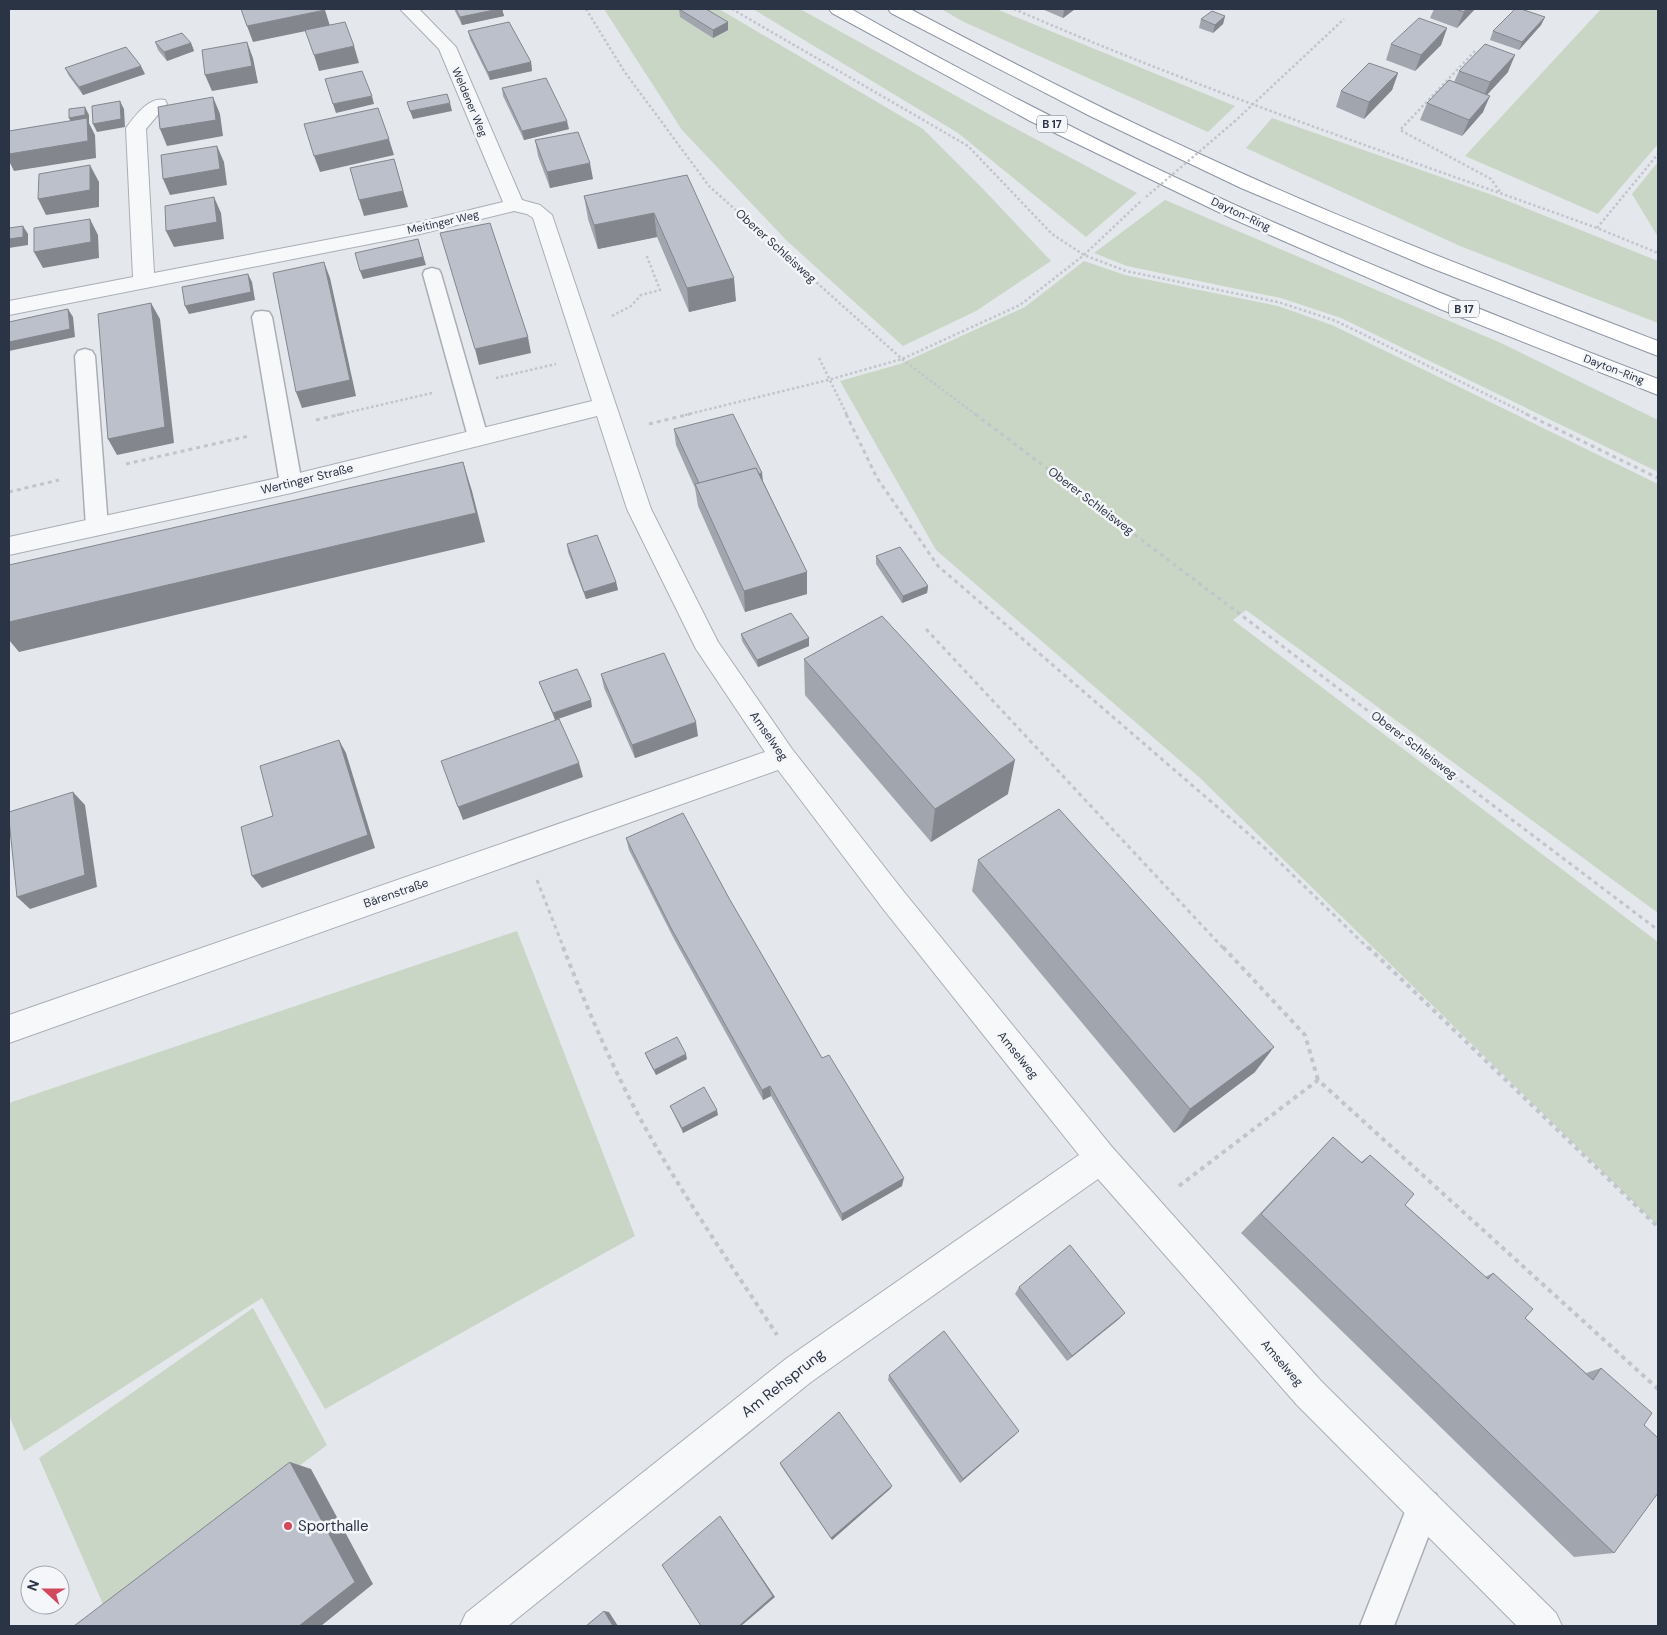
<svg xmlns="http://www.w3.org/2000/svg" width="1667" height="1635" font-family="'DM Sans',sans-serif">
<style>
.green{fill:#c9d6c5}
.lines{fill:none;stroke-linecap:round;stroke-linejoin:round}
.lane-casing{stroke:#a9aeb7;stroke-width:3}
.street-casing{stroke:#a9aeb7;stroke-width:2}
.highway-casing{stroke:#8b94a3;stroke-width:2}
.path-far2{stroke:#c2c5cb;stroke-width:2.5;stroke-dasharray:2.5 2.5;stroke-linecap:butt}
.path-far1{stroke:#c2c5cb;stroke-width:3;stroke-dasharray:4 4;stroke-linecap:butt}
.path{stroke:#c2c5cb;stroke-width:4;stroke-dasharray:4.5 4.5;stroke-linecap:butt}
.lane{fill:#f7f8fa;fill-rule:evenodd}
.street{fill:#f7f8fa;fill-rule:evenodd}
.highway{fill:#fff;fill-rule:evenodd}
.path-bridge{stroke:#c2c5cb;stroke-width:2.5;stroke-dasharray:2.5 2.5;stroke-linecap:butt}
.wall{fill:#a1a5ae}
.shaded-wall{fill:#83868d}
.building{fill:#bbc0ca;stroke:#83868d}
.poi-dot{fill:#d1495b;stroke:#f4f6f9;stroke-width:2}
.labels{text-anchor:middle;stroke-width:5;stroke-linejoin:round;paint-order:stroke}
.far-street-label{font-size:11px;fill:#2b3445;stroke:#f4f6f9}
.shield{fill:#f4f6f9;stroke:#676e7b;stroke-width:1}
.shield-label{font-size:11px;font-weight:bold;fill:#2b3445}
.street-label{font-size:12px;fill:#2b3445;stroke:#f4f6f9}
.near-street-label{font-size:15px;fill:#2b3445;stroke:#f4f6f9}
.near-poi-label{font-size:15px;fill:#2b3445;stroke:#f4f6f9;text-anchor:start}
</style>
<rect width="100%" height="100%" fill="#e4e7ec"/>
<g class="green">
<path d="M604 9H719L923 129 984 190 1051 261 976 311 903 346 786 240 682 130Z"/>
<path d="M753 9H800L994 117 1137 193 1086 237 958 133Z"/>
<path d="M941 9H996L1235 106 1208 132 964 22Z"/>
<path d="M1601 9H1658V144L1598 214 1465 156Z"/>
<path d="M1272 118 1498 197 1658 261V323L1460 246 1246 148Z"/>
<path d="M1658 162V237L1632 194Z"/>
<path d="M1165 200 1501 343 1658 420V472L1341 318 1281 298 1127 266 1094 253Z"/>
<path d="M1084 261 1125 275 1278 306 1332 325 1658 484V913L1246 610 1233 620 1658 942V1226L1199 777 936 550 840 381 900 364 1025 307Z"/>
<path d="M517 931 635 1236 325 1409 262 1298 24 1451 9 1415V1103Z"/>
<path d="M253 1308 327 1445 106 1611 39 1458Z"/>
</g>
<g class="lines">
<defs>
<g id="lane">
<path d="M432 268 439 270 441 274 488 437 485 442 478 444 471 442 468 437 423 274 425 270Z"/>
<path d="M262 311 269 312 272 317 302 484 299 490 291 492 283 490 280 484 252 317 255 312Z"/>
<path d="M85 349 92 351 95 356 108 527 105 533 97 535 89 533 86 527 75 356 78 351Z"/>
<path d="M1424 1490 1436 1494 1440 1506 1394 1626H1360L1412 1494Z"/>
</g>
<path id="street" d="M400 9H419L456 47 522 200 540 205 552 215 651 509 718 642 792 749 904 892 1112 1147 1321 1381 1556 1613 1562 1626H1517L1297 1405 1098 1179 811 1382 508 1626H460L466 1613 787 1358 1079 1155 884 910 778 770 9 1043V1015L765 752 696 649 627 509 597 416 291 493 9 555V537L291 475 592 401 533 218 527 214 514 211 420 234 9 315V301L133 277 126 128C135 116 149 96 165 100L167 104 146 129 154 273 420 222 503 202 439 49Z"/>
<g id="highway">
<path d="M829 9H851C947 63 1044 114 1143 162 1311 243 1485 312 1658 379V395L1440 309 1233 219 1030 121 832 13Z"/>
<path d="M888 9H910C1007 60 1105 111 1204 156 1353 225 1506 283 1658 341V356L1426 266 1241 188 1090 116 891 13Z"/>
</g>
</defs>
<use href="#lane" class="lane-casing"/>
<use href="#street" class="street-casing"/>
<use href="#highway" class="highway-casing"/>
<g class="path-far2">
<path d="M586 9 624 71 709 186 902 359 976 415"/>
<path d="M732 9 968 146 1052 234 1084 255 1126 271 1278 302 1336 321 1529 415"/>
<path d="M1014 9C1204 92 1402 157 1597 228L1658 253"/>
<path d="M1475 51 1400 130 1491 179 1500 192"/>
<path d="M1234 122 1344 19"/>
<path d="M1597 228 1658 154"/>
<path d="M612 316 631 306 641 295 660 290 646 254"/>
<path d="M819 358 847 415"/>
<path d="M496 378 556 364"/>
<path d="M337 415 432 393"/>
<path d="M685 415 828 380 902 359 1020 305 1084 255 1141 201"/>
</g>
<g class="path-far1">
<path d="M846 414 877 478 938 566 1266 849 1369 949"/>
<path d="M975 414 1658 930"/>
<path d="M1526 414 1658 478"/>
<path d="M316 420 342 414"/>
<path d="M649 424 690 414"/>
<path d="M126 464 249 436"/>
<path d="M9 492 59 480"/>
<path d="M926 629 1224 949"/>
<path d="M537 880 564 949"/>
</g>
<g class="path">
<path d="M563 947C584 1001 607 1055 634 1107 676 1186 728 1260 777 1335"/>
<path d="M1223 947 1305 1035 1318 1080"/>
<path d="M1368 947 1658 1227"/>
<path d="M1179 1186 1318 1080 1658 1389"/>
</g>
<use href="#lane" class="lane"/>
<use href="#street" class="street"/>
<use href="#highway" class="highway"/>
<path class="path-bridge" d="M1146 197 1234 122"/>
</g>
<g class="wall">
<path d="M454 9H502L504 16 462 25Z"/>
<path d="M679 9 728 22V30L713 38 680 17Z"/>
<path d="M1042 9H1075L1063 18Z"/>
<path d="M1434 9H1475L1457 28 1430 18Z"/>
<path d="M1225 16 1223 24 1213 33 1199 28 1201 19Z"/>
<path d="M1545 17 1541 25 1519 50 1490 40 1493 31Z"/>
<path d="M1447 28 1441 45 1415 71 1386 60 1391 44Z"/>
<path d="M468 31 531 62 532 71 490 80 470 39Z"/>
<path d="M155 42 191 43 194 51 167 61 158 50Z"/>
<path d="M65 68 145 74 83 95 69 76Z"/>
<path d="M1459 71 1508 72 1487 95 1483 112 1462 136 1420 120 1427 103 1454 82Z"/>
<path d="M1398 73 1392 90 1364 119 1336 107 1341 91Z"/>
<path d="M502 88 569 129 524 140 503 96Z"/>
<path d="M535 140 593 179 550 188 538 156Z"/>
<path d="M687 175 736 301 689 312 657 237 598 249 588 219 584 196Z"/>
<path d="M674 429 762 473 763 481 807 572V594L745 612 698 506 695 488 676 445Z"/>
<path d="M567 544 616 582 618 590 586 599 568 552Z"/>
<path d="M876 556 928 586 927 593 902 603 876 564Z"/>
<path d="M741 634 809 646 758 667 742 641Z"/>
<path d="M804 659 1008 794 931 842 805 695Z"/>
<path d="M601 674 698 736 635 758 604 688Z"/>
<path d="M539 682 592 707 555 720Z"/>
<path d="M626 838 730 900 822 1058 902 1186 842 1221 771 1096 763 1100 674 939 629 850Z"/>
<path d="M978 860 1255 1072 1174 1133 972 891Z"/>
<path d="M645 1053 687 1059 656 1075 647 1058Z"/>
<path d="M670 1106 718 1115 683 1133 672 1110Z"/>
<path d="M1333 1137 1361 1162 1370 1155 1405 1205 1485 1277 1493 1273 1525 1318 1586 1373 1601 1368 1644 1425 1614 1553 1574 1557 1241 1233 1311 1160Z"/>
<path d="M1019 1287 1119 1319 1067 1361 1015 1294Z"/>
<path d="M889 1375 1015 1435 960 1483 888 1380Z"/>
<path d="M780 1463 892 1486 890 1489 832 1540 781 1466Z"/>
</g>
<g class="shaded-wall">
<path d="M499 9H502L504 16 462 25 460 17Z"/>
<path d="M1064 9H1075L1063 18Z"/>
<path d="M1466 9H1475L1457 28 1464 12Z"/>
<path d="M325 10 330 26 253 42 247 26Z"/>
<path d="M1225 16 1223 24 1213 33 1215 25Z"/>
<path d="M1545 17 1541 25 1519 50 1522 42Z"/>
<path d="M728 22V30L713 38V30Z"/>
<path d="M1447 28 1441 45 1415 71 1421 55Z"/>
<path d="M247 42 253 58 258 83 212 91 205 75Z"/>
<path d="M191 43 194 51 167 61 164 52Z"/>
<path d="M354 46 359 63 319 71 314 55Z"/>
<path d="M1515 55 1508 72 1483 99 1490 82Z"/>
<path d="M531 62 532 71 490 80 488 72Z"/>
<path d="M141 66 145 74 83 95 79 87Z"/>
<path d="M1398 73 1392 90 1364 119 1369 102Z"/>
<path d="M372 96 374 104 336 113 333 104Z"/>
<path d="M1490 96 1483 112 1462 136 1469 120Z"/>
<path d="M213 97 220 114 223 136 167 146 160 129Z"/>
<path d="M120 101 124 109 125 127 97 132 93 124Z"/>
<path d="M450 103 452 111 413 119 410 111Z"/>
<path d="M85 107 89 115V123L95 135 96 158 14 171 9 161V154L73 126 69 118Z"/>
<path d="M567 121 569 129 524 140 522 131Z"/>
<path d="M389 139 394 155 320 172 314 156Z"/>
<path d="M217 146 224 162 227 185 170 195 163 179Z"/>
<path d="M394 159 408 207 364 216 359 200Z"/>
<path d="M590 163 593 179 550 188 547 172Z"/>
<path d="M90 165 99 182V207L46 215 38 199Z"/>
<path d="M214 197 221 213 224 239 174 247 166 231Z"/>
<path d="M654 213 657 237 598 249 594 225Z"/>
<path d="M90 219 98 235 99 258 43 268 34 252Z"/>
<path d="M23 226 28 234V245L9 248V239Z"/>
<path d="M418 239 426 265 363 279 360 271Z"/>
<path d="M324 262 330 278 356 396 302 408 296 392Z"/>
<path d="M248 274 252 282 255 300 189 314 185 306Z"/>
<path d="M734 278 736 301 689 312 687 288Z"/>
<path d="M151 303 160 319 174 443 117 455 108 439Z"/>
<path d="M68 309 73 317 75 337 9 351V342Z"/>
<path d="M528 337 531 353 479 365 475 349Z"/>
<path d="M463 462 472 491 485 542 19 652 9 640V622Z"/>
<path d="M762 473 763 488 702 490Z"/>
<path d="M807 572V594L745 612 744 591Z"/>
<path d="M616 582 618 590 586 599 584 592Z"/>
<path d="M928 586 927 593 902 603 903 596Z"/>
<path d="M809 638V646L758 667 757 660Z"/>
<path d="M591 700 592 707 555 720 553 713Z"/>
<path d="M696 722 698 736 635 758 632 745Z"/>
<path d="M339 740 346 753 375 848 262 888 252 876Z"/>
<path d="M1015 760 1008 794 931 842 935 809Z"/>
<path d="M579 763 583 777 463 820 458 807Z"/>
<path d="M73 792 85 805 97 887 30 909 17 897Z"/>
<path d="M1274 1047 1255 1072 1174 1133 1190 1109Z"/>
<path d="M686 1054 687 1059 656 1075 654 1070Z"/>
<path d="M770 1086 771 1096 763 1100 762 1090Z"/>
<path d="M717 1110 718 1115 683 1133 682 1128Z"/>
<path d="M904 1178 902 1186 842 1221V1214Z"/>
<path d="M1125 1313 1119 1319 1067 1361 1072 1356Z"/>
<path d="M1019 1431 1015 1435 960 1483 963 1479Z"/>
<path d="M290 1462 311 1469 373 1584 321 1626H299Z"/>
<path d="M892 1486 890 1489 832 1540 831 1538Z"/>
<path d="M720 1516 775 1597 741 1626H739Z"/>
<path d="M604 1611 609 1612 618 1626H613Z"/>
</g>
<g class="building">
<path d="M241 9H325V10L247 26Z"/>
<path d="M456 9H499L460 17Z"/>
<path d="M679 9H706L728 22 713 30Z"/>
<path d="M1455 9H1466L1464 12Z"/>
<path d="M1515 9H1521L1545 17 1522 42 1493 31Z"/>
<path d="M1212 11 1225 16 1215 25 1201 19Z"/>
<path d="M1419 18 1447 28 1421 55 1391 44Z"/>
<path d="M345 22 354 46 314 55 305 30Z"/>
<path d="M509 22 531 62 488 72 468 31Z"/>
<path d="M182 33 191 43 164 52 155 42Z"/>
<path d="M247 42 252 66 205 75 202 50Z"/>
<path d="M1485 44 1515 55 1490 82 1459 71Z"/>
<path d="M126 47 141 66 79 87 65 68Z"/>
<path d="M1369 63 1398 73 1369 102 1341 91Z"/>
<path d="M362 71 372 96 333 104 325 79Z"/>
<path d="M546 78 567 121 522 131 502 88Z"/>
<path d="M1449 80 1490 96 1469 120 1427 103Z"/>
<path d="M447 94 450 103 410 111 407 102Z"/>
<path d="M213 97 216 120 160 129 158 107Z"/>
<path d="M120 101 121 119 93 124 92 106Z"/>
<path d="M85 107V115L69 118V109Z"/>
<path d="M378 108 389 139 314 156 304 124Z"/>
<path d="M87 118 88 141 9 154V131Z"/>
<path d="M578 132 590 163 547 172 535 140Z"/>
<path d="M217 146 220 169 163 179 161 155Z"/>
<path d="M394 159 403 191 359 200 350 168Z"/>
<path d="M90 165V190L38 199 39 174Z"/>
<path d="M687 175 734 278 687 288 654 213 594 225 584 196Z"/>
<path d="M214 197 217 222 166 231 165 206Z"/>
<path d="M90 219 91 242 34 252V228Z"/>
<path d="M490 223 528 337 475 349 440 233Z"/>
<path d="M23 226V237L9 239V228Z"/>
<path d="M418 239 423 257 360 271 355 253Z"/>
<path d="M324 262 350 380 296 392 273 273Z"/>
<path d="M248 274 251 292 185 306 182 287Z"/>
<path d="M151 303 165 427 108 439 98 314Z"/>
<path d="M68 309 70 329 9 342V322Z"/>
<path d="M733 414 762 473 759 474 756 468 699 483 674 429Z"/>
<path d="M463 462 476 513 9 622V565Z"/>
<path d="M756 468 807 572 744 591 695 484Z"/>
<path d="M597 535 616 582 584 592 567 544Z"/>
<path d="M900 547 928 586 903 596 876 556Z"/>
<path d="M791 613 809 638 757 660 741 634Z"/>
<path d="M882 616 1015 760 935 809 804 659Z"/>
<path d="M664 653 696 722 632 745 601 674Z"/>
<path d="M577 669 591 700 553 713 539 682Z"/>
<path d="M559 719 579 763 458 807 441 761Z"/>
<path d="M339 740 368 835 252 876 241 827 273 816 260 766Z"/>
<path d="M73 792 85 875 17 897 9 820V812Z"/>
<path d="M1059 809 1274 1047 1190 1109 978 860Z"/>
<path d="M683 813 730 900 822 1058 829 1055 904 1178 842 1214 770 1086 762 1090 671 928 626 838Z"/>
<path d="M677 1037 686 1054 654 1070 645 1053Z"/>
<path d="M704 1087 717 1110 682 1128 670 1106Z"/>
<path d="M1333 1137 1362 1163 1370 1155 1414 1194 1405 1205 1488 1279 1493 1273 1533 1309 1525 1318 1593 1380 1601 1368 1652 1413 1644 1425 1658 1438V1493L1614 1553 1261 1214Z"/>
<path d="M1070 1245 1125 1313 1072 1356 1019 1287Z"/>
<path d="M944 1331 1019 1431 963 1479 889 1375Z"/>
<path d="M839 1412 892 1486 831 1538 780 1463Z"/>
<path d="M290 1462 355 1582 299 1626H74Z"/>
<path d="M720 1516 773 1596 739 1626H701L662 1565Z"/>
<path d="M604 1611 613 1626H586Z"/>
</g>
<circle class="poi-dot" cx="288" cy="1526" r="5"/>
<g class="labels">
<g class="far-street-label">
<text transform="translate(470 102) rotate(67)" y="4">Weldener Weg</text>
<text transform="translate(1241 214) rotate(25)" y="4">Dayton-Ring</text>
<text transform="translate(443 222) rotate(-13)" y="4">Meitinger Weg</text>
<text transform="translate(1614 369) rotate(21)" y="4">Dayton-Ring</text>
</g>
<g class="shield">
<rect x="1037" y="115.5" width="30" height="17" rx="4"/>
<rect x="1449" y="300.5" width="30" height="17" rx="4"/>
</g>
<g class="shield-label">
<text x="1052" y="128">B 17</text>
<text x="1464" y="313">B 17</text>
</g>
<g class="street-label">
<text transform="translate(776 246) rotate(42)" y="4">Oberer Schleisweg</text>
<text transform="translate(307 479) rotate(-14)" y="4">Wertinger Straße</text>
<text transform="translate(1091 501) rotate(37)" y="4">Oberer Schleisweg</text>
<text transform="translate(769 736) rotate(55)" y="4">Amselweg</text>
<text transform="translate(1414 745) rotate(37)" y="4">Oberer Schleisweg</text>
<text transform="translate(396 893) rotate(-19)" y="4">Bärenstraße</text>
<text transform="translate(1018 1055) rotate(51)" y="4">Amselweg</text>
<text transform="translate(1282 1363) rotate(49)" y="4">Amselweg</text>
</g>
<g class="near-street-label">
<text transform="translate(783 1383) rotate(-38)" y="5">Am Rehsprung</text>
</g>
<g class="near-poi-label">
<text x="298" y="1531">Sporthalle</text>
</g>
</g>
<rect width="1667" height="1635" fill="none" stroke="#2b3445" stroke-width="20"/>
<g transform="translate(45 1590) rotate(291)"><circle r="24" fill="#f4f6f9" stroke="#a4a8b1"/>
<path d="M0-4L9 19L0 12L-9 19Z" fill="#d1495b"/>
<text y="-8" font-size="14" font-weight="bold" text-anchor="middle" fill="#2b3445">N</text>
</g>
</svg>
